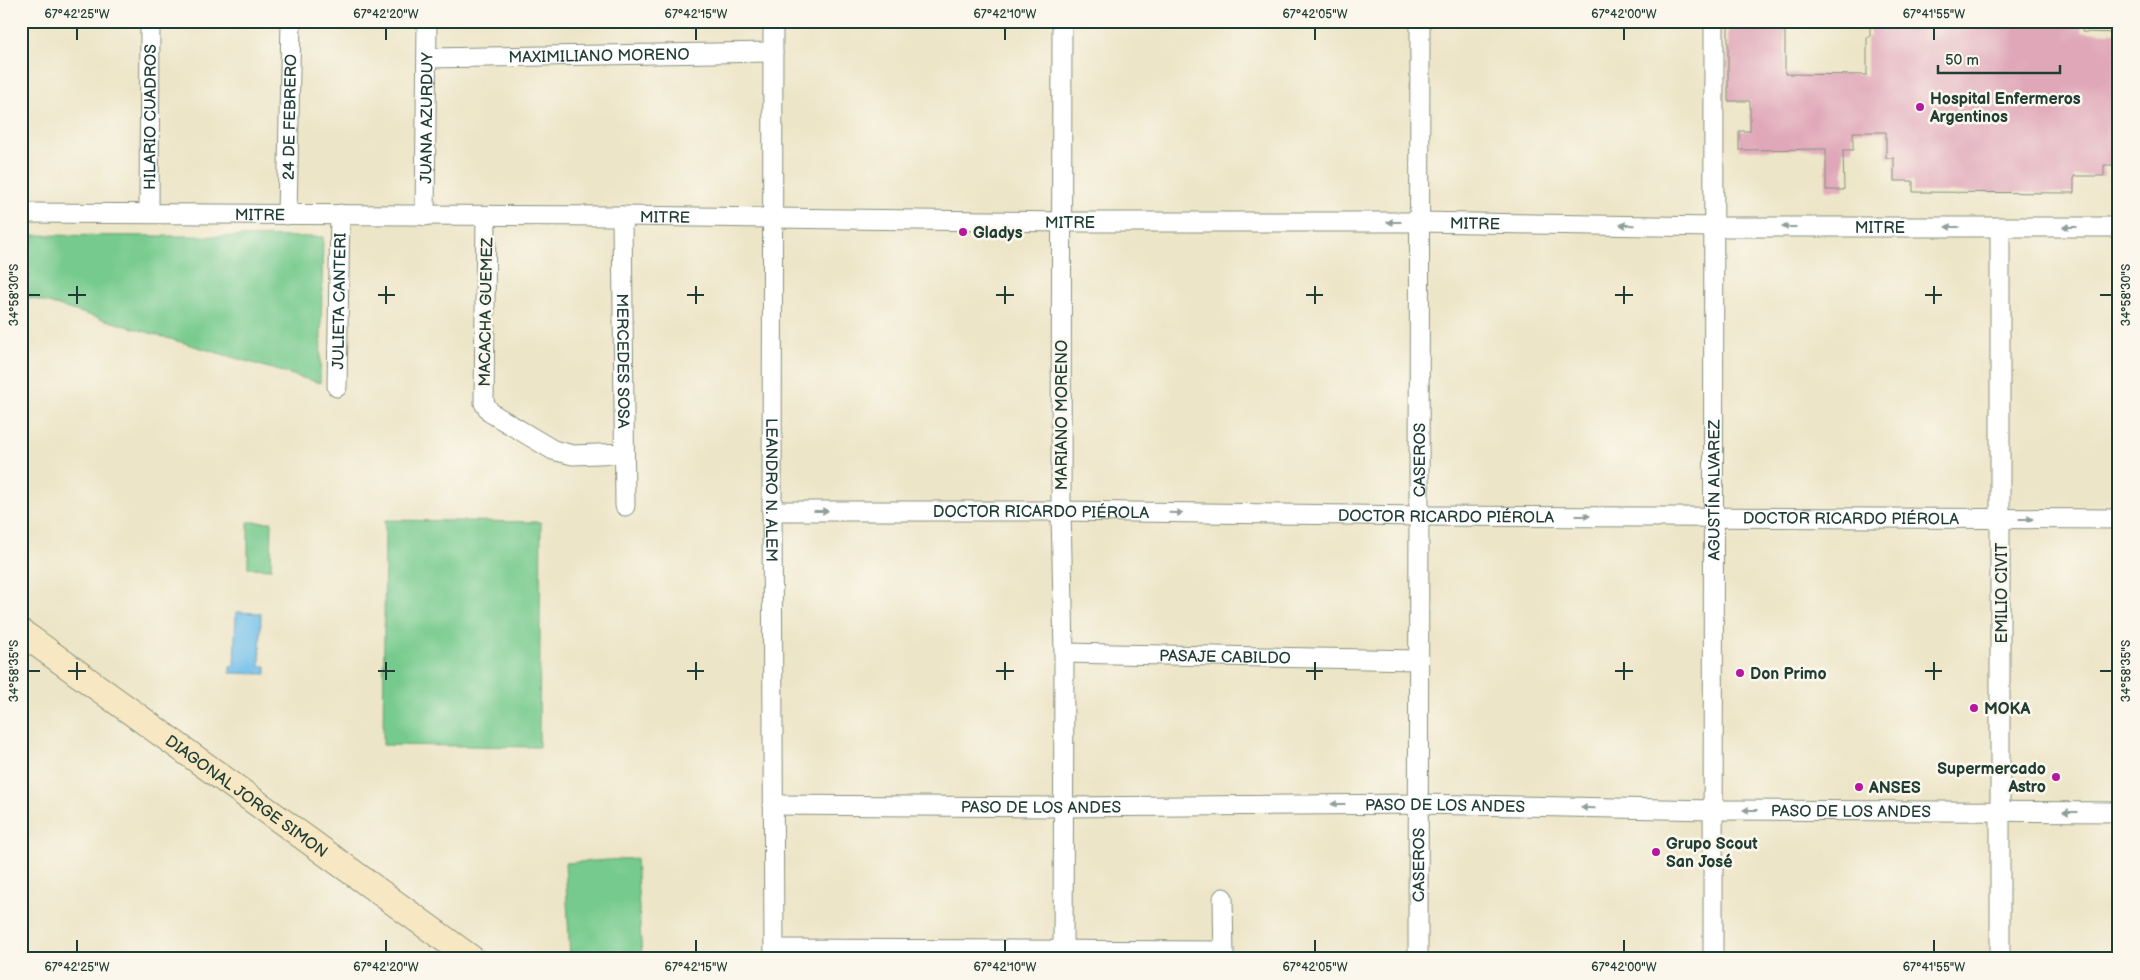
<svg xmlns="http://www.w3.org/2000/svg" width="2140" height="980" font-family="'Balsamiq Sans',sans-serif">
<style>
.green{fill:#76ca8d;stroke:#4a8460}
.water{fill:#6fbeea;stroke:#477e8f}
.building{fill:#e0a7b9}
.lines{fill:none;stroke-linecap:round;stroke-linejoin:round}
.minor-casing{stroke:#86917e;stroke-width:21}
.secondary-casing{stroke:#86917e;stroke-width:28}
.minor{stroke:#fff;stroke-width:19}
.secondary{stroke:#f7e8c3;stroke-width:26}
.oneway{fill:#8f9e9a}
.ticks{fill:none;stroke:#1f3d34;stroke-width:2}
.poi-dot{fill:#b5179e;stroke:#fbf7ec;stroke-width:2}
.labels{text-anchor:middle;stroke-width:5;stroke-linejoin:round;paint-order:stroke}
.street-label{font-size:16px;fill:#1f3d34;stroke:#fbf7ec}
.poi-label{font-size:16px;font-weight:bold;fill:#1f3d34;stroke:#fbf7ec;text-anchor:start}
.neatline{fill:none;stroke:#1f3d34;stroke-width:2}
.ticks-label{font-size:12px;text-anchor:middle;fill:#1f3d34}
</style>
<rect width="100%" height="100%" fill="#fbf7ec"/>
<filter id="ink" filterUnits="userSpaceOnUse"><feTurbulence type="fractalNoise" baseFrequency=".02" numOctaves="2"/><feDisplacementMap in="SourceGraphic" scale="10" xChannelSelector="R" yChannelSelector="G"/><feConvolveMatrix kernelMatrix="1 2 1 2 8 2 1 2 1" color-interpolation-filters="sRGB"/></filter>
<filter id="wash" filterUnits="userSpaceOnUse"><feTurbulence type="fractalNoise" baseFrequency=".0096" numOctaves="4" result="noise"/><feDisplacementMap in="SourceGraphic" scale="20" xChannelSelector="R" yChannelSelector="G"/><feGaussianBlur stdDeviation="1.12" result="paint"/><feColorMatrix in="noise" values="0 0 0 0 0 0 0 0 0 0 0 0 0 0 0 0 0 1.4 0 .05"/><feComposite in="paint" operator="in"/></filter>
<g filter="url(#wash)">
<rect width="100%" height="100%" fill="#ede5c7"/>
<g class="green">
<path d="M21 235 323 237 320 383 21 295Z"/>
<path d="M385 520 541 522 539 747 383 745Z"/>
<path d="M248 522H272L271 569 248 568Z"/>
<path d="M636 858 642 958 570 959 565 863Z"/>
</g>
<path class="water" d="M236 612 261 613 260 666H266V674L230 673V667L234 666Z"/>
<g id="blocks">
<path class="building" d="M1728 21H1785V74L1867 75V37H1870V21H2083L2082 32 2119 33V89H2116L2115 132H2119V165H2104V176H2074V193L1913 192V181H1894V158H1886V132H1853V150H1843L1844 190H1826V149L1739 150V131H1750V101H1728Z"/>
</g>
</g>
<g filter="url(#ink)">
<use href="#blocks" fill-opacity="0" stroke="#86917e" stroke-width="1"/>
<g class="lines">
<defs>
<g id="minor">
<path id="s1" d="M773 21 772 511 774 959"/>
<path d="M1062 21 1061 511 1064 653 1063 959"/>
<path id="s2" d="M427 58 773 52"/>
<path id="s3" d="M21 213 622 216 1062 222H1419L1714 227H2119"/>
<path id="s4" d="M149 213 150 21"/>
<path id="s5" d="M287 215 291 21"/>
<path id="s6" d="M425 216 427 21"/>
<path d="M486 216 484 403 491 413 553 450 573 455 623 453"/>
<path id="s7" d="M622 216 625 506"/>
<path id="s8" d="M337 387 340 214"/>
<path id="s9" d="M772 511H1061L1420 516 2119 519"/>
<path id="s10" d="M1064 653 1418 660"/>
<path id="s11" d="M773 805 1064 807 1419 804 1712 810 2119 812"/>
<path d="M1223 898 1224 959"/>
<path d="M774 949 1224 951"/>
<path id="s12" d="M1418 959 1420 21"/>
<path id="s13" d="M1713 959 1714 21"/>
<path d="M2000 959V228"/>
</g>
<g id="secondary">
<path id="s14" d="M21 632 472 959"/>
</g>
</defs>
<use href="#minor" class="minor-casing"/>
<use href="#secondary" class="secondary-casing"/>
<use href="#minor" class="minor"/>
<use href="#secondary" class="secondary"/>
</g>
<defs><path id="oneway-solid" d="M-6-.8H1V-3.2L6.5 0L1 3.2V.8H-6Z" transform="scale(1.25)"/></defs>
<g class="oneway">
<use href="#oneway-solid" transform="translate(1394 222) rotate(-180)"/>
<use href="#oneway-solid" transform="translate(1627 225) rotate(-179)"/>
<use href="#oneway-solid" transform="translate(1789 227) rotate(-180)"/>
<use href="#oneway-solid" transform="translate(1952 227) rotate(-180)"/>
<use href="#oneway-solid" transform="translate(2070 227) rotate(180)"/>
<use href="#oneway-solid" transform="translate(821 511)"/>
<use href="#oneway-solid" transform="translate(1176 513) rotate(1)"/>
<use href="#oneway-solid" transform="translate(1583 516)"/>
<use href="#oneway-solid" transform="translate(2026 519)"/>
<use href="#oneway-solid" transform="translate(1338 804) rotate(180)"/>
<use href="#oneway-solid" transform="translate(1588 808) rotate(-179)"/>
<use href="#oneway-solid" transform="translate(1750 810) rotate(-180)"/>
<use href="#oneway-solid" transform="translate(2070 812) rotate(-180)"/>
</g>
</g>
<path class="ticks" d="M77 28V40M386 28V40M696 28V40M1005 28V40M1315 28V40M1624 28V40M1934 28V40M77 286V304M386 286V304M696 286V304M1005 286V304M1315 286V304M1624 286V304M1934 286V304M28 295H40M68 295H86M378 295H395M687 295H704M996 295H1014M1306 295H1323M1615 295H1633M1925 295H1942M2100 295H2112M77 662V680M386 662V680M696 662V680M1005 662V680M1315 662V680M1624 662V680M1934 662V680M28 671H40M68 671H86M378 671H395M687 671H704M996 671H1014M1306 671H1323M1615 671H1633M1925 671H1942M2100 671H2112M77 940V952M386 940V952M696 940V952M1005 940V952M1315 940V952M1624 940V952M1934 940V952"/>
<g class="poi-dot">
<circle cx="1920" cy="107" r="5"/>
<circle cx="963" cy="232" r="5"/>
<circle cx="1740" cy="673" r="5"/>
<circle cx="1974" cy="708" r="5"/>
<circle cx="2056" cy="777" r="5"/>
<circle cx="1859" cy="787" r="5"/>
<circle cx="1656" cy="852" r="5"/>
</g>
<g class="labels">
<g class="street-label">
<text dy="6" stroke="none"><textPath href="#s2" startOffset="172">MAXIMILIANO MORENO</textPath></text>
<text dy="6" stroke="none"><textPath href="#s4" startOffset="96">HILARIO CUADROS</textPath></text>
<text dy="6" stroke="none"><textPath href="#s5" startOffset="98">24 DE FEBRERO</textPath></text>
<text dy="6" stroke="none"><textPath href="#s6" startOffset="98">JUANA AZURDUY</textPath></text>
<text dy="6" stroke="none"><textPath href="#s3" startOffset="239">MITRE</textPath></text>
<text dy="6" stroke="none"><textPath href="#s3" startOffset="644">MITRE</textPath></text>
<text dy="6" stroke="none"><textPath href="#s3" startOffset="1049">MITRE</textPath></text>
<text dy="6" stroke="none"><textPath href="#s3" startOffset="1454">MITRE</textPath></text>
<text dy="6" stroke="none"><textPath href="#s3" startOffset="1859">MITRE</textPath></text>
<text dy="6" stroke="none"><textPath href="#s8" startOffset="86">JULIETA CANTERI</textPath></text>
<text transform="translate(485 312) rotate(-89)" y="6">MACACHA GUEMEZ</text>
<text dy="6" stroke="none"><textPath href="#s7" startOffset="145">MERCEDES SOSA</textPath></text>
<text transform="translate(1061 415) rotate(-90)" y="6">MARIANO MORENO</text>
<text dy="6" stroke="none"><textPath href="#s12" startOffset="499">CASEROS</textPath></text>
<text dy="6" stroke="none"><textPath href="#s1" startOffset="469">LEANDRO N. ALEM</textPath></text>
<text dy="6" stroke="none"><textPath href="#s13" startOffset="469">AGUSTÍN ALVAREZ</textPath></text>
<text dy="6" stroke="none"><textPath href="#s9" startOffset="269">DOCTOR RICARDO PIÉROLA</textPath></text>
<text dy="6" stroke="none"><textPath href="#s9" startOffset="674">DOCTOR RICARDO PIÉROLA</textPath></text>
<text dy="6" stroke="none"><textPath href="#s9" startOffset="1079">DOCTOR RICARDO PIÉROLA</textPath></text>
<text transform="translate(2001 593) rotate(-90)" y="6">EMILIO CIVIT</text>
<text dy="6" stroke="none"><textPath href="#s10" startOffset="161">PASAJE CABILDO</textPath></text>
<text dy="6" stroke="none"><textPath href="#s14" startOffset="279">DIAGONAL JORGE SIMON</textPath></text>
<text dy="6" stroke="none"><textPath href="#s11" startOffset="672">PASO DE LOS ANDES</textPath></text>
<text dy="6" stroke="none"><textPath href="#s11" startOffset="268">PASO DE LOS ANDES</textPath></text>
<text dy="6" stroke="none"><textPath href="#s11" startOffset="1078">PASO DE LOS ANDES</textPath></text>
<text dy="6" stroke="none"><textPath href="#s12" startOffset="94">CASEROS</textPath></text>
</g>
<g class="poi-label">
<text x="1930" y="104">Hospital Enfermeros<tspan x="1930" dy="18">Argentinos</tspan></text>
<text x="973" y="238">Gladys</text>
<text x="1750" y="679">Don Primo</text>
<text x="1984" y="714">MOKA</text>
<text x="2046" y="774" text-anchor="end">Supermercado<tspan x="2046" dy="18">Astro</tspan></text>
<text x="1869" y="793">ANSES</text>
<text x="1666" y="849">Grupo Scout<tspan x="1666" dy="18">San José</tspan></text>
</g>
</g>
<rect width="2140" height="980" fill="none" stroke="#fbf7ec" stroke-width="55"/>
<path d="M1938 65v8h122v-8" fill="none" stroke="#1f3d34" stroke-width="2.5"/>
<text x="1945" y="65" font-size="15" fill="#1f3d34" stroke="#fbf7ec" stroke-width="4" paint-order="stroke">50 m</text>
<rect x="28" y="28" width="2084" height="924" class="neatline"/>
<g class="ticks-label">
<text x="77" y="18">67°42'25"W</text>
<text x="386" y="18">67°42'20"W</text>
<text x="696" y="18">67°42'15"W</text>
<text x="1005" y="18">67°42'10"W</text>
<text x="1315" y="18">67°42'05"W</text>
<text x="1624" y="18">67°42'00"W</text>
<text x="1934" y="18">67°41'55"W</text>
<text transform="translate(14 295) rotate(-90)" y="4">34°58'30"S</text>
<text transform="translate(2126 295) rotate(-90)" y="4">34°58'30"S</text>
<text transform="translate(14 671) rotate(-90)" y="4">34°58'35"S</text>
<text transform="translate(2126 671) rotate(-90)" y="4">34°58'35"S</text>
<text x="77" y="971">67°42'25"W</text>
<text x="386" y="971">67°42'20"W</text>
<text x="696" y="971">67°42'15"W</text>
<text x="1005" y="971">67°42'10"W</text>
<text x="1315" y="971">67°42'05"W</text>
<text x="1624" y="971">67°42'00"W</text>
<text x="1934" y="971">67°41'55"W</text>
</g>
</svg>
